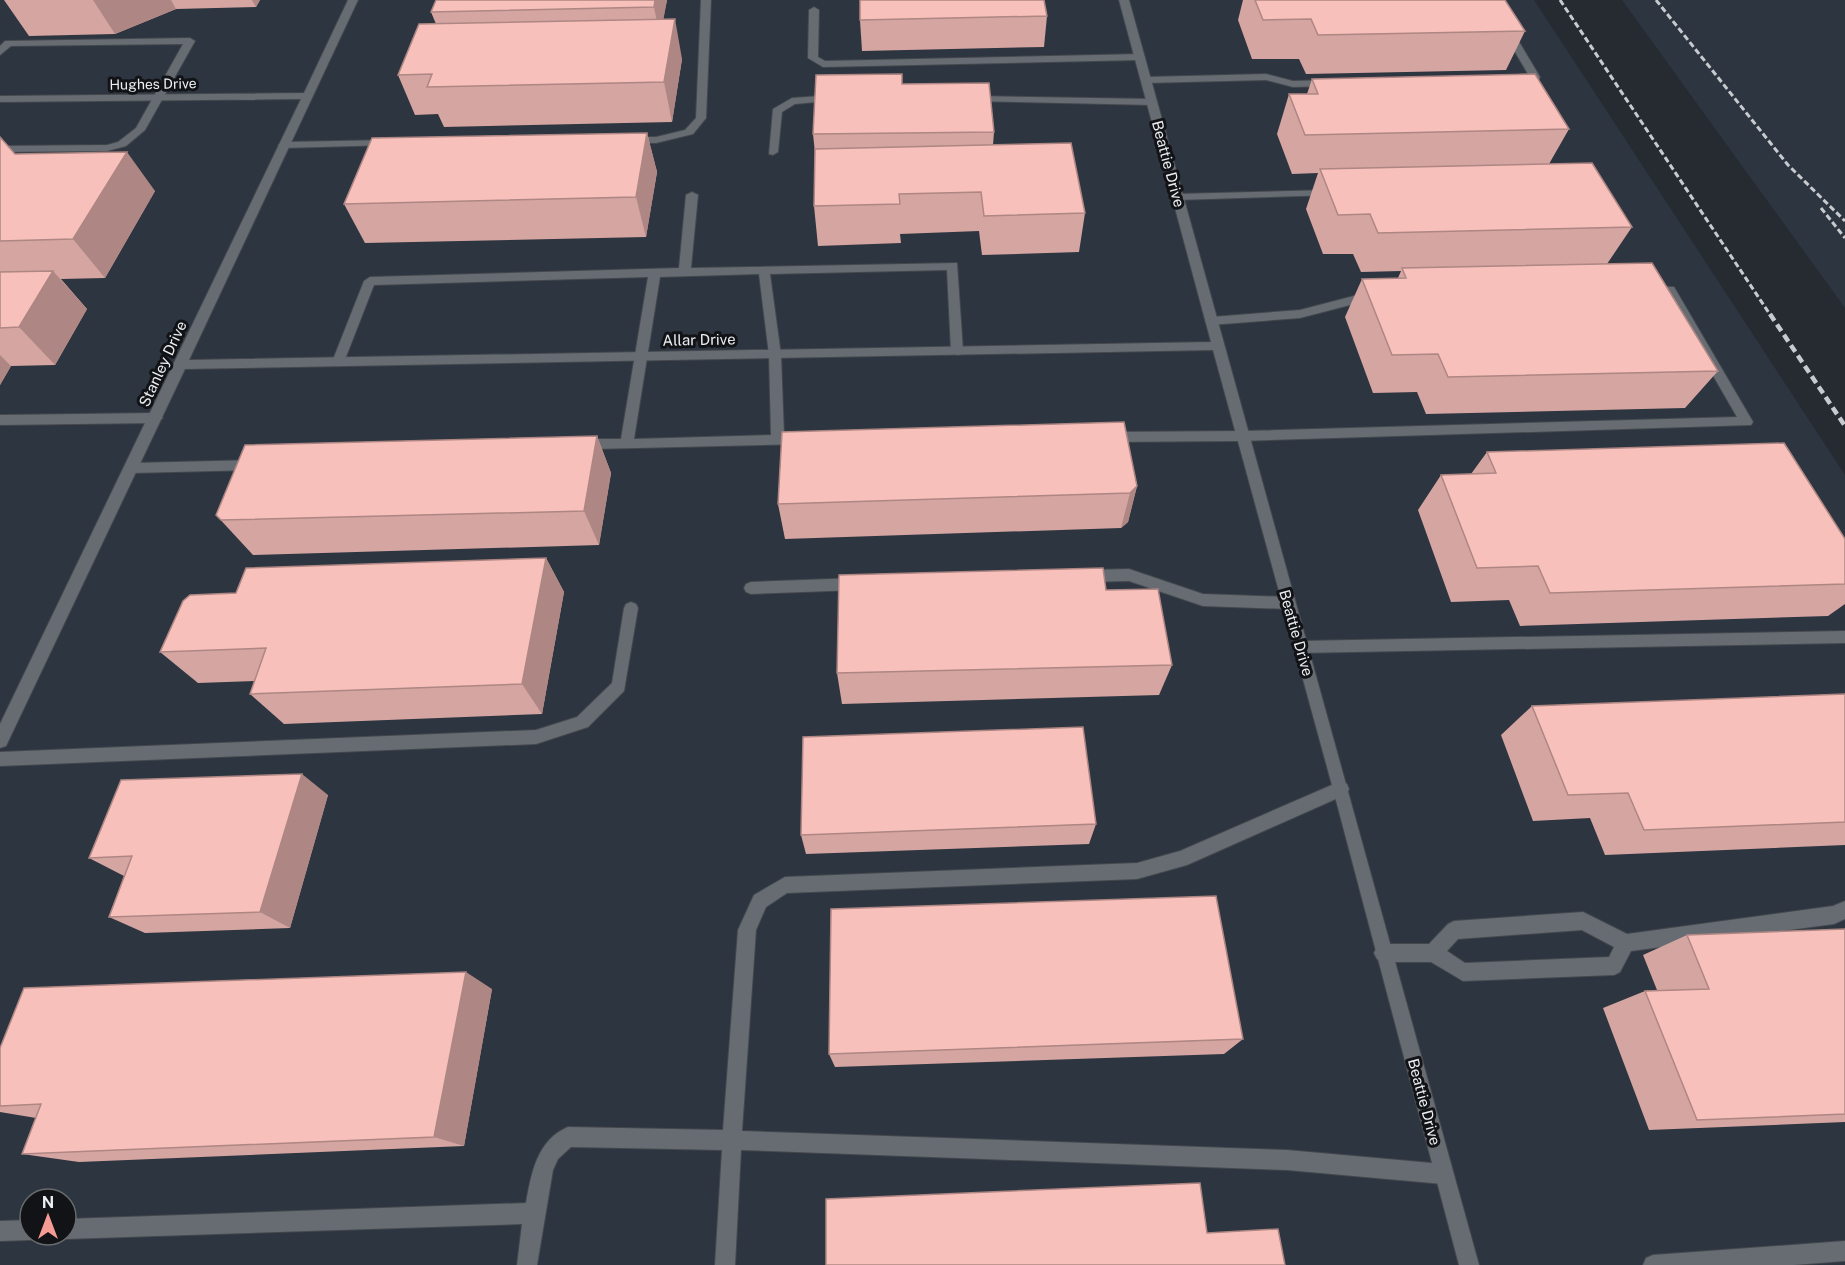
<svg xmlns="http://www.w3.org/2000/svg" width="1845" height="1265" font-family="'Public Sans',sans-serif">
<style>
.built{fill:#2d3540;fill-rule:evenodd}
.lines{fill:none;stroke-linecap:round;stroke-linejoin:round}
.lane-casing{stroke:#44484d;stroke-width:2}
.street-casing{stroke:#44484d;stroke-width:2}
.lane{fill:#676c73;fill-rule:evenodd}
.street{fill:#676c73;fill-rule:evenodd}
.rail-far1{stroke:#c7cace;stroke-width:3;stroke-dasharray:6 3;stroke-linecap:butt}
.rail{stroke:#c7cace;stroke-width:4.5;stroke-dasharray:8 4.5;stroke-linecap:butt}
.wall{fill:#d5a5a1}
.shaded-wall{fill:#ae8683}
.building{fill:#f8c0bb;stroke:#ae8683;stroke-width:1.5}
.labels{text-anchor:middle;stroke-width:6;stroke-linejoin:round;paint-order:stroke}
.far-street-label{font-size:14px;fill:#ebeef2;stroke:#111316}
.street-label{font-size:15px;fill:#ebeef2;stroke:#111316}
</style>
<rect width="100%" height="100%" fill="#262b31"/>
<g class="built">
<path d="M0 0H1534L1845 475V1265H0ZM30 1199H66V1235H30Z"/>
<path d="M1622 0H1845V308Z"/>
</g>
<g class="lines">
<defs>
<g id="lane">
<path d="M701 0H711L706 118 693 134 656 143 624 142V138L628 137H656L685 130 696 118Z"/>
<path d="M814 7 819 10 818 57 825 61 1140 54 1145 57 1140 60 823 67 808 58 809 10Z"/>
<path d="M1507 27 1512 30 1540 77 1539 79 1520 80 1515 77 1520 74H1528L1502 30Z"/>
<path d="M190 38 195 41 145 130 126 146 107 151 0 152V146L107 145 118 142 136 128 183 44 11 46 0 55V46L5 41Z"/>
<path d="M1266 74 1293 81 1328 80 1333 83 1328 86 1293 87 1266 80 1146 83 1141 80 1146 77Z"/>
<path d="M834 95 839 98 838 100 795 104 782 112 778 152 773 155 769 154 773 109 792 98Z"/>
<path d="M972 96 1152 99 1157 102 1152 105 968 101 967 99Z"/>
<path d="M388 140 393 143 392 145 283 148 278 145 283 142Z"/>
<path d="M1330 190 1336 193 1334 195 1177 200 1171 197 1177 194Z"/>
<path d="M692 192 698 195 691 268 957 263 963 351 961 354 957 355 951 351 947 270 770 274 781 355 784 435 806 436 808 440 806 444 594 449 580 452 573 447 575 443 594 439H621L648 277 374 285 344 362 338 366 332 362 364 281 370 277 679 268 686 195ZM759 274 769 355 771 435 634 439 660 277Z"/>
<path d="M1649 286 1674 287 1753 422 1751 425 1242 441 1107 442 1100 437 1107 432 1242 431 1737 417 1666 294 1645 293V287Z"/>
<path d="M1373 291 1379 295 1377 298 1300 318 1211 325 1205 321 1211 317 1300 310Z"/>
<path d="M156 413 163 418 156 423 0 425V415Z"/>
<path d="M258 460 265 465 258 470 132 473 125 468 132 463Z"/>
<path d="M1129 569 1203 594 1288 597 1293 599 1295 603 1293 607 1288 609 1203 606 1129 581 1085 582 1080 580 1078 576 1080 572 1085 570Z"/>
<path d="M857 578 862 580 864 584 862 588 857 590 751 594 746 592 744 588 746 584 751 582Z"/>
<path d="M631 602 636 604 638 608 624 691 588 727 536 744 0 766V752L536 730 577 717 612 683 624 608 626 604Z"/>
<path d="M1845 631V643L1300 653 1295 652 1292 647 1295 642 1300 641Z"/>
<path d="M1341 781 1347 784 1349 789 1347 794 1187 865 1137 879 787 893 766 907 756 930 742 1131 1287 1150 1443 1164 1450 1167 1453 1174 1450 1181 1443 1184 1287 1170 741 1150 735 1265H715L722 1150 571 1147 558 1159 553 1170 537 1265H517L522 1224 66 1239 58 1235H66V1219L526 1203C531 1174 537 1140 568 1127L723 1130 738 930 754 895 785 877 1137 863 1180 851Z"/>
<path d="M1845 901V919L1834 924 1631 951 1620 972 1614 975 1463 981 1431 962H1383L1377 959 1374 953 1377 947 1383 944H1429L1448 924 1454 921 1583 912 1627 934 1833 906ZM1582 930 1614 947 1609 957 1465 963 1447 951 1458 939Z"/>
<path d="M30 1220V1235H38L37 1237 30 1240 0 1241V1221Z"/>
<path d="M1845 1241V1261L1794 1265H1643L1646 1258 1653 1255Z"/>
</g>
<path id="street" d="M348 0H358L189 360 1211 342 1119 0H1129L1479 1265H1459L1333 789 1213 350 185 369 6 746 0 748V724L301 99 0 102V96L304 93Z"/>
</defs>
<use href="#lane" class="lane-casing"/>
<use href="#street" class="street-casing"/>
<use href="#lane" class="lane"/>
<use href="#street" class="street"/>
<g class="rail-far1">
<path d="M1560 0 1771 316"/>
<path d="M1656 0 1788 165 1845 221"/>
<path d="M1821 208 1845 238"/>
</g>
<path class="rail" d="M1770 314 1845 426"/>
</g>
<g class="wall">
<path d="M4 0H260L256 7 176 9 115 34 29 36Z"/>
<path d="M436 0H667L663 19 682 59 672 122 444 127 438 114 415 115 398 75 436 24 431 12Z"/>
<path d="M1243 0H1505L1525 31 1506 70 1306 74 1299 59H1252L1238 20Z"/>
<path d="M1047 16 1044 47 862 51 860 20Z"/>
<path d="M1312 79 1569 129 1549 164 1632 227 1607 264 1718 371 1685 408 1426 414 1417 392 1373 393 1345 317 1362 279 1398 278 1401 271 1361 272 1353 254H1323L1306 209 1318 173 1292 174 1277 134 1289 94H1307Z"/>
<path d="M902 84 994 132 993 145 1085 213 1079 252 982 255 979 231 900 234 901 243 818 246 814 206 815 153 813 134Z"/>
<path d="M647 133 657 172 646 237 365 243 344 204Z"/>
<path d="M0 137 15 154 155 191 105 278 61 279 87 309 55 365 11 366 0 385Z"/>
<path d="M597 436 611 473 599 545 253 555 216 515Z"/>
<path d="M1487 452 1845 539V604L1828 616 1520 626 1509 600 1451 602 1418 510 1441 475 1471 474Z"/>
<path d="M1137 486 1128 522 1121 528 785 539 778 504Z"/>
<path d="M546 558 564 592 542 714 284 724 250 694 255 681 198 683 160 652 236 593Z"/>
<path d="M1106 590 1172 665 1159 695 842 704 837 673Z"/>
<path d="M1845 694V845L1605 855 1590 818 1533 821 1501 735 1532 706Z"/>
<path d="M328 795 290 928 145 933 109 917 124 876 89 858Z"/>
<path d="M1096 824 1089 844 806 854 801 835Z"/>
<path d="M1845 929V1122L1649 1130 1603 1008 1645 991 1657 990 1643 955 1687 935Z"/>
<path d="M492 989 464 1146 79 1162 22 1154 36 1118 0 1112V1048Z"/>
<path d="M1243 1039 1224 1054 835 1067 829 1054Z"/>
</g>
<g class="shaded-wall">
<path d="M93 0H171L176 9 115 34Z"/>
<path d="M252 0H260L256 7Z"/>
<path d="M655 0H667L660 38 654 7Z"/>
<path d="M675 19 682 59 672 122 664 82Z"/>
<path d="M647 133 657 172 646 237 636 197Z"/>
<path d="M127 152 155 191 105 278 73 239Z"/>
<path d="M53 271 87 309 55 365 19 327Z"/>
<path d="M0 355 11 366 0 385Z"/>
<path d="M597 436 611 473 599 545 584 511Z"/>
<path d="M1137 486 1128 522 1121 528 1130 493Z"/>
<path d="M546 558 564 592 542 714 522 684Z"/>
<path d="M302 774 328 795 290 928 260 912Z"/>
<path d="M466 972 492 989 464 1146 434 1137Z"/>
</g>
<g class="building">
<path d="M436 0H655L654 7 431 12Z"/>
<path d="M860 0H1044L1047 16 860 20Z"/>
<path d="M1255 0H1505L1525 31 1318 35 1311 19 1263 20Z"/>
<path d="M675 19 664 82 427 87 432 74 398 75 419 24Z"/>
<path d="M902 74V84L989 83 994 132 813 134 816 75Z"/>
<path d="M1535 74 1569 129 1305 135 1289 94H1318L1312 79Z"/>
<path d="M647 133 636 197 344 204 372 138Z"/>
<path d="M0 137 15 154 127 152 73 239 0 241Z"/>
<path d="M1071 143 1085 213 984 216 981 192 899 194 900 204 814 206 815 149Z"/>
<path d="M1592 163 1632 227 1378 233 1370 214 1338 215 1320 169Z"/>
<path d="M1652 263 1718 371 1448 377 1438 354 1392 355 1362 279 1406 278 1402 268Z"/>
<path d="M53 271 19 327 0 328V272Z"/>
<path d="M1124 422 1137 486 1130 493 778 504 782 432Z"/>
<path d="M597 436 584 511 221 520 216 515 245 445Z"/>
<path d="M1784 443 1845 539V584L1550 593 1538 566 1477 568 1441 475 1496 473 1487 452Z"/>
<path d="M546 558 522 684 250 694 266 648 160 652 183 601 190 595 236 593 246 568Z"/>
<path d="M1103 568 1106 590 1158 589 1172 665 837 673 839 575Z"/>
<path d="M1845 694V822L1644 830 1628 793 1568 795 1532 706Z"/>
<path d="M1083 727 1096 824 801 835 803 737Z"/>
<path d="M302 774 260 912 109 917 132 856 89 858 121 780Z"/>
<path d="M1216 896 1243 1039 829 1054 831 909Z"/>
<path d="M1845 929V1114L1697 1120 1645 991 1709 989 1687 935Z"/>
<path d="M466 972 434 1137 22 1154 41 1104 0 1106V1048L24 988Z"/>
<path d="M1200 1183 1207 1233 1278 1229 1285 1265H826V1199Z"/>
</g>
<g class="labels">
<g class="far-street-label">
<text transform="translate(153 84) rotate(-1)" y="5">Hughes Drive</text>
</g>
<g class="street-label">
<text transform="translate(1168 164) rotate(75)" y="5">Beattie Drive</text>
<text transform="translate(699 340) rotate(-1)" y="5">Allar Drive</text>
<text transform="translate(163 364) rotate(-65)" y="5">Stanley Drive</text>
<text transform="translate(1296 633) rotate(74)" y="5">Beattie Drive</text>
<text transform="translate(1424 1102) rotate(75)" y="5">Beattie Drive</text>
</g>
</g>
<g transform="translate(48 1217)"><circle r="28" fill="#111316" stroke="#686b6e" stroke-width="1.5"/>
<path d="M0-4.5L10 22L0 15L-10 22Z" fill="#f59c95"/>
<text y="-9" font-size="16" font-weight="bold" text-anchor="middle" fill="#ebeef2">N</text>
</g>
</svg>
